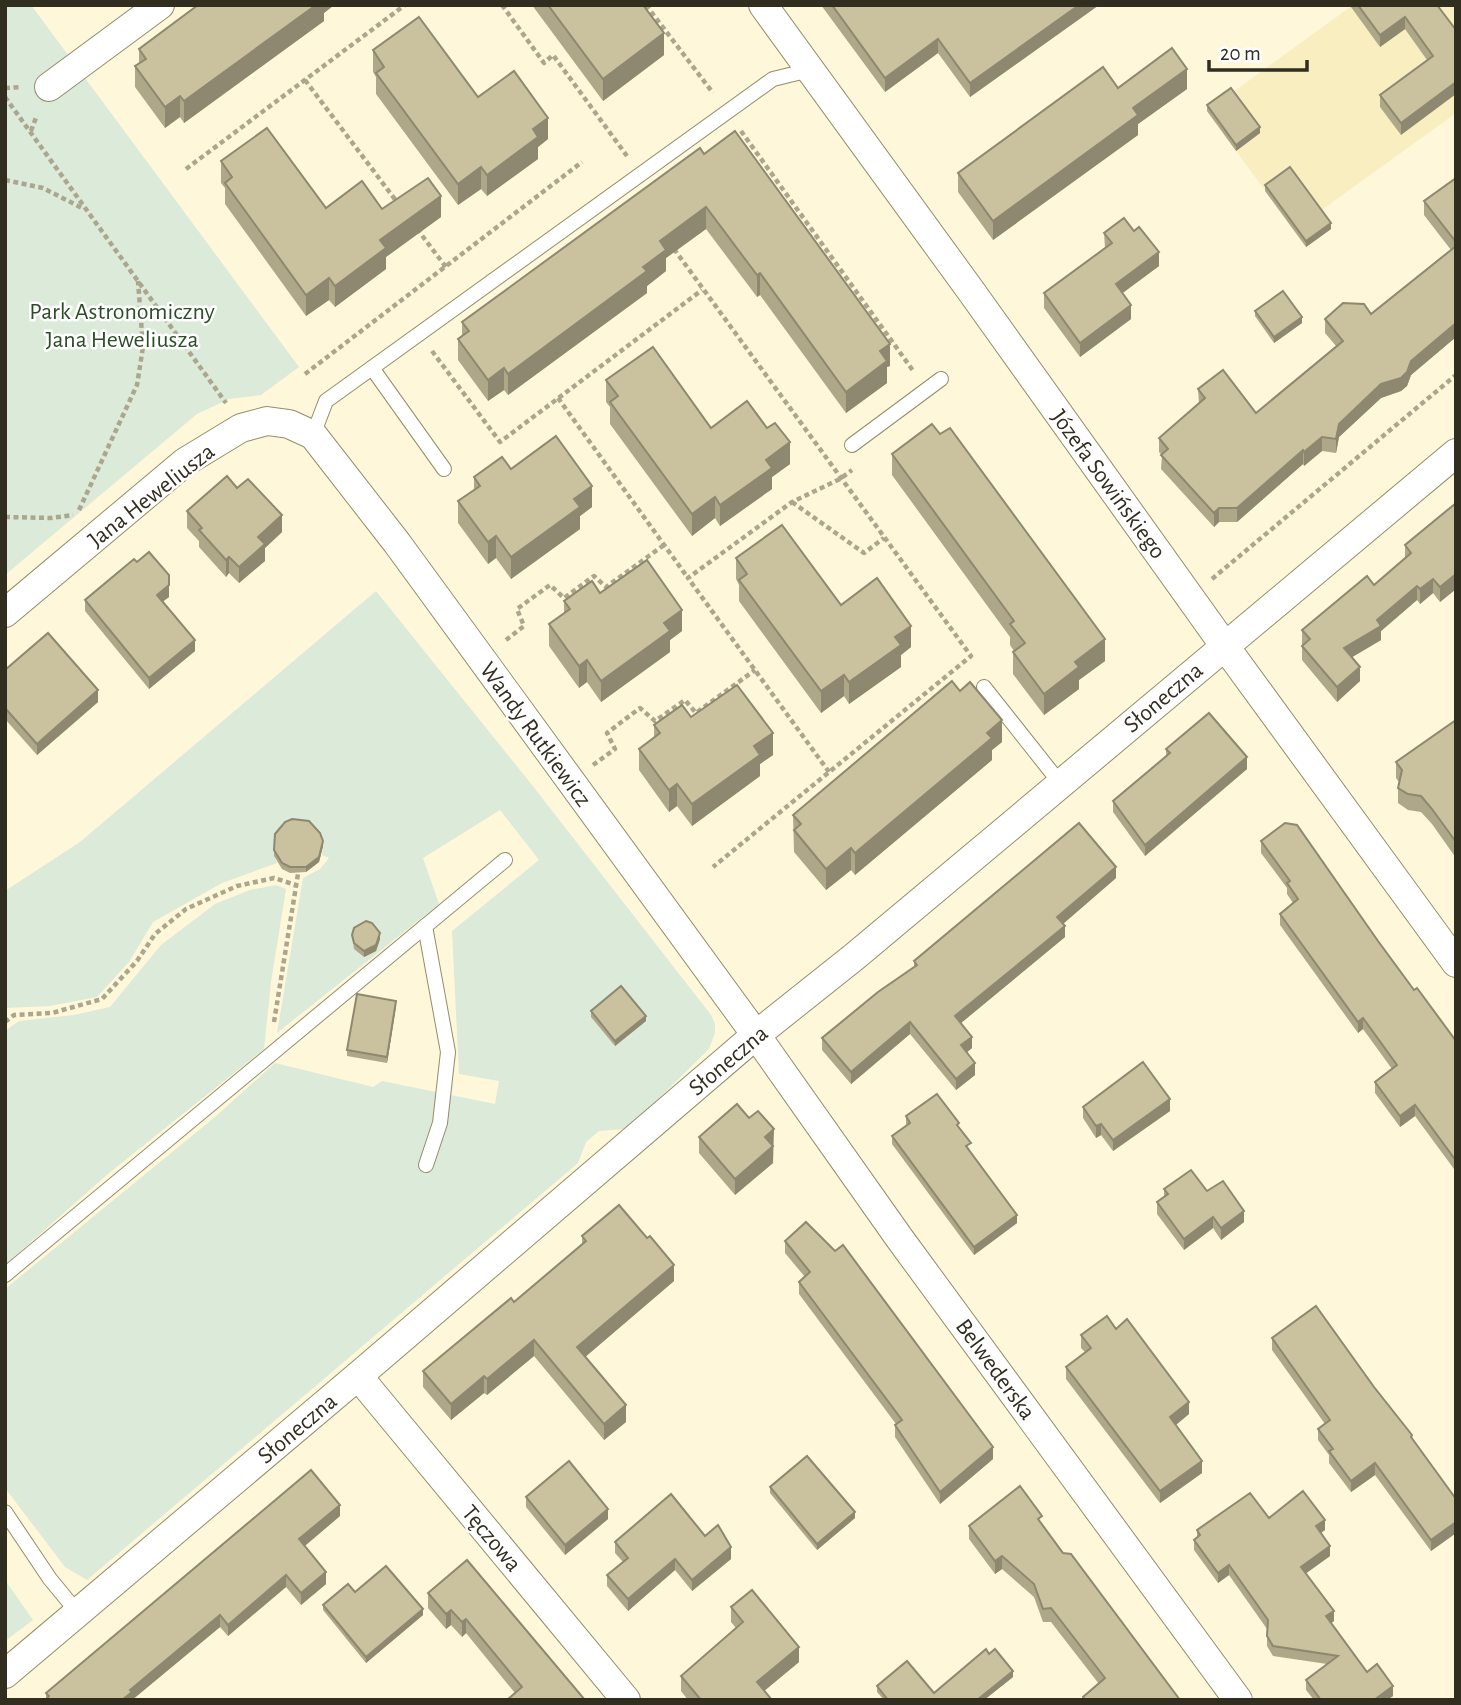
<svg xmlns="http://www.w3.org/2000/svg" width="1461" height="1705" font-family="'Alegreya Sans',sans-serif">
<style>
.built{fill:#f8eec0}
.green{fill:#dbead9}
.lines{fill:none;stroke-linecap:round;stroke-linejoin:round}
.lane-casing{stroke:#948d6a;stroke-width:16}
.street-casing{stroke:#948d6a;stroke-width:30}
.path{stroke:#aca68f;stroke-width:4.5;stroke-dasharray:5 3.5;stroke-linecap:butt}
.lane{stroke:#fff;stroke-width:14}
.street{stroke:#fff;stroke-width:28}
.wall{fill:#aea788}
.shaded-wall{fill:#8d886f}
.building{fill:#cac29e;stroke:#8d886f;stroke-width:2}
.labels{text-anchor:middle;stroke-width:5;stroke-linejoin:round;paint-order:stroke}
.park-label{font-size:24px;fill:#2c4d28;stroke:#fff}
.street-label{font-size:24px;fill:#312d1f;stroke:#fff}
</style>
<rect width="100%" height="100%" fill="#fef7d9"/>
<path class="built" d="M1353 5H1456V113L1294 230 1207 111Z"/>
<g class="green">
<path d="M5 5H31L299 367 261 395 229 399 197 414 5 575Z"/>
<path d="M376 591 532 785 711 1015 715 1024V1033L709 1049 645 1112 624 1129 599 1131 586 1142 578 1163 87 1580 65 1567 5 1488V1289L215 1117 275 1063 373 1087 382 1081 495 1104 499 1081 459 1074 452 931 539 860 500 810 423 858 439 904 277 1033 303 878 320 869 329 858 322 855 323 846 275 840 274 856 277 863 222 883 153 922 129 962 97 997 50 1006 5 1008V891L80 842Z"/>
<path d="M276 885 286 889 271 982 264 1049 109 1173 5 1265V1031L19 1021 74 1015 110 1007 161 945 215 904 250 890Z"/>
<path d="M5 1580 33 1620 5 1641Z"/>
</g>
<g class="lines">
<defs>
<g id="lane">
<path d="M372 368 444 469"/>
<path d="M313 435 326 401 773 79 810 70"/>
<path d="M852 445 941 379"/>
<path d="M984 687 1060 783"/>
<path d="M425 926 448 1052 440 1123 426 1165"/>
<path d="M5 1275 505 860"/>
<path d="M5 1512 50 1579 78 1613"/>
</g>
<g id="street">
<path d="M763 5 971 291 1224 645 1456 963"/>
<path d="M49 87 160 5"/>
<path d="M5 613 185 462 241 428 267 421 289 424 313 435 397 543 756 1035 900 1239 1238 1700"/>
<path d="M358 1376 626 1700"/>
<path d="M5 1674 358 1376 756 1035 854 957 1456 453"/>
</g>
</defs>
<use href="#lane" class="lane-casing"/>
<use href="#street" class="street-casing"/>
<g class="path">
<path d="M502 5 544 63 553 55 627 156"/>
<path d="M646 5 713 93"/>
<path d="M305 80 397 202"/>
<path d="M5 88 22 87"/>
<path d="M5 97 226 403"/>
<path d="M31 131 37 115"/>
<path d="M741 131 914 372"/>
<path d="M186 169 405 5"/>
<path d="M5 180 43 188 84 209"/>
<path d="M417 229 446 267"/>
<path d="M674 249 971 656 713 867"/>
<path d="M432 351 500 442 702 290"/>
<path d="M305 374 582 162"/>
<path d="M558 398 688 578"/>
<path d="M792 502 864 553 884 538"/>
<path d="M79 510 137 385 143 347 138 281"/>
<path d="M5 517 51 518 73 515"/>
<path d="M1212 579 1456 375"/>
<path d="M506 640 524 626 517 609 550 585 564 598 594 576 606 587 664 545"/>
<path d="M593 765 615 749 607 733 640 708 655 721 685 700 696 713 755 670"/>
<path d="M829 772 688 578 792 502 840 479 852 470"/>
<path d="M5 1022 14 1015 52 1013 102 999 137 961 155 934 186 909 237 886 274 878 296 885"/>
<path d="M274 1022 298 874"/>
</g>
<use href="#lane" class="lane"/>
<use href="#street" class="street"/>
</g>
<g class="wall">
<path d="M198 5H334L324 13V21L184 123 180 117 165 128 135 87V66L139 64V49Z"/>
<path d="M532 5H643L664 55 603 101Z"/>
<path d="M821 5H1099L970 97 938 53 885 92Z"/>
<path d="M1351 5H1437L1456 30 1401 135 1380 107V95L1427 60 1405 29 1380 47 1351 7Z"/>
<path d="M373 50 478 97 548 139 538 147V159L487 196 481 189 458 205 376 94V77L373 72Z"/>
<path d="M1118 88 1187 89 1138 124V135L993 240 958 192V173Z"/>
<path d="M1207 105 1260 133 1236 151 1207 111Z"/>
<path d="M704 154 890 366 887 367V383L846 413 760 295 757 297 706 229 666 258V271L647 286V293L508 395 504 390 488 401 458 360V339L462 337V322Z"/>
<path d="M221 161 326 208 382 209 441 217 386 257V269L335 307 329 300 306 316 225 204V188L221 183Z"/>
<path d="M1456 178V337L1411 375 1407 386 1401 391 1381 398 1339 437 1336 453 1322 451 1304 466 1303 464 1237 522H1219L1214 527 1161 469 1162 455 1159 452V438L1199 404 1198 389 1256 413 1336 346 1325 333V319L1371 314 1451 250 1424 215V201Z"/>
<path d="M1265 185 1331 229 1306 247 1265 191Z"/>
<path d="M1104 233 1159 266 1122 293 1131 319 1080 357 1044 308V293L1105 248Z"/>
<path d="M1255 311 1302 323 1274 343 1255 316Z"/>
<path d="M606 380 711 428 790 464 772 477V489L720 526 715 518 692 536 610 424V407L606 402Z"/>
<path d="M892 454 1105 661 1079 680V689L1044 715 1013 674V652L1014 651 1010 645V637L892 475Z"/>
<path d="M511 469 592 507 580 516V529L511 579 496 558 488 564 458 523V501L474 490V477Z"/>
<path d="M237 488 282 532 265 548V561L239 583 229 573 226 577 199 547V541L187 528V511Z"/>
<path d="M1456 503V589L1440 602 1433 593 1420 604 1417 600 1381 631V640L1352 657 1360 681 1337 702 1302 660V630L1374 585 1405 558V545Z"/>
<path d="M736 558 841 605 911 647 901 655V667L849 704 844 696 821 713 739 601V585L736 579Z"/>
<path d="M600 593 682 631 670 640V652L601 702 587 682 579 688 549 646V624L564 613V601Z"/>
<path d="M169 597 163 601 195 651 149 689 85 611V600Z"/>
<path d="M5 670 98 702 37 755 5 719Z"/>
<path d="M1456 720V858L1432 824 1421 812 1408 810 1398 803V788L1399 782 1396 778V762Z"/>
<path d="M654 725 773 755 760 764V776L692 826 677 806 669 812 639 770V749L654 737Z"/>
<path d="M1002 742 992 750V760L855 875 851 870 826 890 794 852 793 815Z"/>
<path d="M1166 749 1247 769 1145 856 1113 812V801L1166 756Z"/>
<path d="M275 834 323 846 319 862 306 872 290 873 282 869 274 856Z"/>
<path d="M1261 841 1378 941 1414 990 1456 1041V1168L1454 1169 1415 1116 1400 1127 1375 1093V1082L1392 1069 1363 1029 1358 1033 1280 925V914L1293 903 1287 894V888L1261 853Z"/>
<path d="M1116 878 1063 924 1065 937 961 1023 972 1048 967 1052 975 1075 956 1090 910 1034 851 1084 822 1050V1038L914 967V961Z"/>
<path d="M352 935 380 939 376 951 364 957 354 949Z"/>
<path d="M396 1006 387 1063 347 1056V1050Z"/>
<path d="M591 1011 646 1021 615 1046 591 1017Z"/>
<path d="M1083 1107 1170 1111 1113 1151 1101 1135 1096 1138 1083 1118Z"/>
<path d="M906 1116 959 1128 970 1151 1017 1223 974 1255 892 1144V1136L906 1126Z"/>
<path d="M699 1137 774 1146 773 1147V1163L735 1195 699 1153Z"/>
<path d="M1164 1189 1207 1191 1244 1222 1221 1240 1213 1228 1184 1250 1157 1214V1202L1164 1197Z"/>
<path d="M582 1236 674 1281 585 1357 626 1422 604 1440 534 1356 487 1395 484 1393 451 1420 423 1387V1371L514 1302 582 1244Z"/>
<path d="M785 1241 993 1459 940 1504 895 1437V1425L896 1424 799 1294V1282L805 1277 785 1253Z"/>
<path d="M1116 1329 1189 1414 1175 1425 1202 1473 1160 1503 1066 1379V1367L1085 1352 1081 1348V1335Z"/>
<path d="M1272 1338 1374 1387 1456 1499V1533L1431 1551 1375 1475 1351 1492 1329 1463V1455L1318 1440V1429L1325 1424 1272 1350Z"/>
<path d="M770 1487 855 1518 817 1550 770 1493Z"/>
<path d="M526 1497 608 1519 565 1555 526 1507Z"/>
<path d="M340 1516 304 1546 326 1584 301 1605 286 1587 228 1636 220 1627 132 1700H46V1693Z"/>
<path d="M1269 1518 1325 1530 1321 1533 1330 1556 1306 1573 1334 1621 1331 1623 1367 1672 1393 1696 1387 1700H1314L1306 1690V1680L1327 1664 1273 1656 1267 1646V1629L1229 1575 1218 1583 1194 1550V1540L1197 1538V1530Z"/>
<path d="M1042 1525 1063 1553 1180 1700H1083V1697L1099 1684 1051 1622H1043L1034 1597 1002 1569 995 1574 969 1539V1526Z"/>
<path d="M705 1536 731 1559 692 1591 675 1570 628 1611 607 1586V1575L623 1562 615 1553V1542Z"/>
<path d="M355 1592 423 1615 366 1663 323 1610V1605Z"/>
<path d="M428 1593 585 1700 515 1693 466 1633 462 1637 451 1625 446 1629 428 1608Z"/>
<path d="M731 1607 799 1662 764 1691 772 1700H688L681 1691V1676L736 1628 731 1622Z"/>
<path d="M989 1654 1013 1677 984 1700H884L877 1692V1686L934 1693Z"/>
</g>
<g class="shaded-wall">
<path d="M316 5H334L324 13V21L184 123V101Z"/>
<path d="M1079 5H1099L970 97V83Z"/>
<path d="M1405 17V29L1380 47V35Z"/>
<path d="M664 33V55L603 101V79Z"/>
<path d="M938 39V53L885 92V78Z"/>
<path d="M1187 69V89L1138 124V135L993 240V221L1133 108Z"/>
<path d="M1456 82V94L1401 135V123Z"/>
<path d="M180 96V117L165 128V107Z"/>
<path d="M548 118V139L538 147V159L487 196V175L533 129Z"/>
<path d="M1260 127V133L1236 151V145Z"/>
<path d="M481 167V189L458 205V184Z"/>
<path d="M441 196V217L386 257V269L335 307V286L380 240Z"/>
<path d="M706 207V229L666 258V271L647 286V293L508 395V374L643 267 660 241Z"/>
<path d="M1331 223V229L1306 247V241Z"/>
<path d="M1159 252V266L1116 298V284Z"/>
<path d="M760 273V295L757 297V275Z"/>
<path d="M329 278V300L306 316V295Z"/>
<path d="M1131 305V319L1080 357V343Z"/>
<path d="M1302 317V323L1274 343V337Z"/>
<path d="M1456 323V337L1411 375 1407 386 1401 391 1381 398 1339 437 1336 453V439L1339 424 1381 384 1411 361Z"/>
<path d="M890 344V366L887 367V383L846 413V392L880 351Z"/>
<path d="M504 368V390L488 401V380Z"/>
<path d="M1322 437V451L1304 466V452Z"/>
<path d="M790 442V464L772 477V489L720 526V505L766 460Z"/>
<path d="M1303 450V464L1237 522V508Z"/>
<path d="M592 486V507L580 516V529L511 579V557L574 499Z"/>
<path d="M715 497V518L692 536V514Z"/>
<path d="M1219 508V522L1214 527V513Z"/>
<path d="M282 515V532L265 548V561L239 583V567L258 537Z"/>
<path d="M496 536V558L488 564V542Z"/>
<path d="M229 557V573L226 577V560Z"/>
<path d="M1456 574V589L1440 602V587Z"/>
<path d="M1433 579V593L1420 604V589Z"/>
<path d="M169 585V597L157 606V595Z"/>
<path d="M1417 586V600L1381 631V640L1344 662V648Z"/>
<path d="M682 610V631L670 640V652L601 702V681L664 623Z"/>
<path d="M911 626V647L901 655V667L849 704V682L895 637Z"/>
<path d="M1105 639V661L1079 680V689L1044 715V694L1075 662Z"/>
<path d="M195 640V651L149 689V678Z"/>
<path d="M587 660V682L579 688V666Z"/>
<path d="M1360 667V681L1337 702V687Z"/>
<path d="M844 675V696L821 713V691Z"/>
<path d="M98 690V702L37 755V744Z"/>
<path d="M1002 720V742L992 750V760L855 875V853Z"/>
<path d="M773 733V755L760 764V776L692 826V804L754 746Z"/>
<path d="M1247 757V769L1145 856V845Z"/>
<path d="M677 784V806L669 812V790Z"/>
<path d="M323 841V846L319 862 306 872V867Z"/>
<path d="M851 848V870L826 890V869Z"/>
<path d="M1116 867V878L1057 929V917Z"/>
<path d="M1065 926V937L955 1028V1016Z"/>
<path d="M380 933V939L376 951 364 957V951Z"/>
<path d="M396 1001V1006L387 1063V1057Z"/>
<path d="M646 1016V1021L615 1046V1041Z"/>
<path d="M1363 1018V1029L1358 1033V1022Z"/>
<path d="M910 1022V1034L851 1084V1072Z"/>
<path d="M972 1037V1048L961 1057V1045Z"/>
<path d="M975 1063V1075L956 1090V1079Z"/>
<path d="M1170 1099V1111L1113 1151V1140Z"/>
<path d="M1415 1105V1116L1400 1127V1116Z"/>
<path d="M1101 1124V1135L1096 1138V1126Z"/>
<path d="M774 1129 773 1163 735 1195V1179L765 1137Z"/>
<path d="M1456 1157V1168L1454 1169V1158Z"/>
<path d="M1244 1211V1222L1221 1240V1228Z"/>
<path d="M1017 1215V1223L974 1255V1247Z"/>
<path d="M1213 1217V1228L1184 1250V1239Z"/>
<path d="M674 1265V1281L577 1364V1347Z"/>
<path d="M534 1340V1356L487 1395V1379Z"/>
<path d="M484 1376V1393L451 1420V1404Z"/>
<path d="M1189 1402V1414L1170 1430V1417Z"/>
<path d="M626 1405V1422L604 1440V1424Z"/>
<path d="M993 1447V1459L940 1504V1492Z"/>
<path d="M1202 1461V1473L1160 1503V1491Z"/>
<path d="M1375 1463V1475L1351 1492V1481Z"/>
<path d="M340 1505V1516L299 1551V1539Z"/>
<path d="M608 1509V1519L565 1555V1545Z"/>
<path d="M855 1512V1518L817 1550V1544Z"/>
<path d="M1325 1520V1530L1316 1536V1526Z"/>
<path d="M1456 1522V1533L1431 1551V1540Z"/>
<path d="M1330 1546V1556L1301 1577V1567Z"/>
<path d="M731 1547V1559L692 1591V1580Z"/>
<path d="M1002 1556V1569L995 1574V1561Z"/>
<path d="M675 1559V1570L628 1611V1599Z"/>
<path d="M1229 1565V1575L1218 1583V1573Z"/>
<path d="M326 1572V1584L301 1605V1593Z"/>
<path d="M286 1575V1587L228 1636V1625Z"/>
<path d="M423 1609V1615L366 1663V1657Z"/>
<path d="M451 1610V1625L446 1629V1614Z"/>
<path d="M1334 1611V1621L1326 1627V1616Z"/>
<path d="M220 1615V1627L132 1700H122L130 1690Z"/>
<path d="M466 1619V1633L462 1637V1622Z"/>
<path d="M799 1647V1662L757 1697V1682Z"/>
<path d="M1013 1671V1677L984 1700H977Z"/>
<path d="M1393 1686V1696L1387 1700H1374Z"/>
</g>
<g class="building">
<path d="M198 5H316L184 101 180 96 165 107 135 66 146 59 139 49Z"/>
<path d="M548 5H643L664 33 603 79Z"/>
<path d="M832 5H1079L970 83 938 39 885 78Z"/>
<path d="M1358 5H1437L1456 30V82L1401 123 1380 95 1433 56 1405 17 1380 35Z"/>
<path d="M419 17 478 97 514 71 548 118 533 129 538 137 487 175 481 167 458 184 376 73 384 67 373 50Z"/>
<path d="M1172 48 1187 69 1133 108 1138 115 993 221 958 173 1103 67 1118 88Z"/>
<path d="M1231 88 1260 127 1236 145 1207 105Z"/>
<path d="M267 128 326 208 362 181 382 209 428 178 441 196 380 240 386 248 335 286 329 278 306 295 225 183 232 177 221 161Z"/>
<path d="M735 131 890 344 880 351 887 361 846 392 760 273 757 275 706 207 660 241 666 250 643 267 647 271 508 374 504 368 488 380 458 339 469 331 462 322 700 148 704 154Z"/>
<path d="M1290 167 1331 223 1306 241 1265 185Z"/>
<path d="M1456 178V242L1424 201Z"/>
<path d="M1124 218 1134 231 1139 227 1159 252 1116 284 1131 305 1080 343 1044 293 1112 243 1104 233Z"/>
<path d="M1456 246V323L1411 361 1407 372 1401 378 1381 384 1339 424 1336 439 1322 437 1304 452 1303 450 1237 508H1219L1214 513 1161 455 1168 449 1159 438 1205 398 1198 389 1223 370 1256 413 1343 341 1325 319 1343 303 1364 304 1371 314Z"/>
<path d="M1283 291 1302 317 1274 337 1255 311Z"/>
<path d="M653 347 711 428 747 401 767 428 775 423 790 442 766 460 772 468 720 505 715 497 692 514 610 402 618 396 606 380Z"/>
<path d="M932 424 940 434 950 428 1105 639 1075 662 1079 667 1044 694 1013 652 1025 643 1010 624 1014 621 892 454Z"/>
<path d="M556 436 592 486 574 499 580 507 511 557 496 536 488 542 458 501 480 486 474 477 502 457 511 469Z"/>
<path d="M227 476 237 488 248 479 282 515 258 537 265 544 239 567 229 557 226 560 199 530 202 528 187 511Z"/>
<path d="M1456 503V574L1440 587 1433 579 1420 589 1417 586 1377 620 1381 626 1344 648 1360 667 1337 687 1302 646 1310 639 1302 630 1367 576 1374 585 1411 553 1405 545Z"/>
<path d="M782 525 841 605 877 578 911 626 895 637 901 645 849 682 844 675 821 691 739 580 747 574 736 558Z"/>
<path d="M149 552 169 575V585L157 595 195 640 149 678 85 600 134 559 137 562Z"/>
<path d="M647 560 682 610 664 623 670 631 601 681 587 660 579 666 549 624 570 609 564 601 592 581 600 593Z"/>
<path d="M48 633 98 690 37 744 5 708V670Z"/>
<path d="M952 681 960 691 970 682 1002 720 987 733 992 738 855 853 851 848 826 869 794 830 801 824 793 815Z"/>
<path d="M737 685 773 733 754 746 760 755 692 804 677 784 669 790 639 749 660 733 654 725 682 705 691 717Z"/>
<path d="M1209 713 1247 757 1145 845 1113 801 1170 753 1166 749Z"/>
<path d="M1456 720 1455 752 1456 842 1432 809 1421 796 1408 794 1398 788 1402 770 1396 762Z"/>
<path d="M292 819 309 821 320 833 323 841 319 857 306 867H290L282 863 274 850 275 834 285 822Z"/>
<path d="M1079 823 1116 867 1057 917 1065 926 955 1016 972 1037 961 1045 975 1063 956 1079 910 1022 851 1072 822 1038 878 992 917 965 914 961Z"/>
<path d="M1285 823 1297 825 1378 941 1414 990 1417 988 1456 1041V1157L1454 1158 1415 1105 1400 1116 1375 1082 1397 1065 1363 1018 1358 1022 1280 914 1298 899 1287 883 1290 881 1261 841Z"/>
<path d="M366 921 372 923 380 933 376 945 364 951 354 943 352 935 354 928Z"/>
<path d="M621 986 646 1016 615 1041 591 1011Z"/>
<path d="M357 994 396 1001 387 1057 347 1050Z"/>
<path d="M1143 1062 1170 1099 1113 1140 1101 1124 1096 1126 1083 1107Z"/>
<path d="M937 1094 959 1123 957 1125 971 1143 966 1146 1017 1215 974 1247 892 1136 910 1123 906 1116Z"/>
<path d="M737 1104 749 1118 758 1111 774 1129 765 1137 773 1146 735 1179 699 1137Z"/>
<path d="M1191 1170 1207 1191 1223 1181 1244 1211 1221 1228 1213 1217 1184 1239 1157 1202 1168 1194 1164 1189Z"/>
<path d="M619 1205 647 1238 650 1236 674 1265 577 1347 626 1405 604 1424 534 1340 487 1379 484 1376 451 1404 423 1371 511 1298 514 1302 586 1241 582 1236Z"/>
<path d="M806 1222 835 1251 843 1245 993 1447 940 1492 895 1425 902 1420 799 1282 810 1272 785 1241Z"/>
<path d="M1316 1306 1374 1387 1412 1435 1411 1437 1456 1499V1522L1431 1540 1375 1463 1351 1481 1329 1451 1333 1449 1318 1429 1330 1420 1272 1338Z"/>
<path d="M1107 1316 1116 1329 1127 1319 1189 1402 1170 1417 1202 1461 1160 1491 1066 1367 1091 1348 1081 1335Z"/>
<path d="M807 1456 855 1512 817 1544 770 1487Z"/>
<path d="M569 1461 608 1509 565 1545 526 1497Z"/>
<path d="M311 1470 340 1505 299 1539 326 1572 301 1593 286 1575 228 1625 220 1615 130 1690 132 1692 122 1700H46L49 1696 46 1693Z"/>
<path d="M1020 1486 1042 1516 1038 1519 1063 1553 1071 1554 1180 1700H1085L1083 1697 1105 1678 1051 1608 1043 1609 1034 1584 1002 1556 995 1561 969 1526Z"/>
<path d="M1303 1491 1325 1520 1316 1526 1330 1546 1301 1567 1334 1611 1326 1616 1367 1672 1377 1664 1393 1686 1374 1700H1321L1306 1680 1338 1656 1273 1646 1267 1636 1268 1620 1229 1565 1218 1573 1194 1540 1200 1535 1197 1530 1250 1493 1269 1518Z"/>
<path d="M671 1494 705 1536 718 1525 731 1547 692 1580 675 1559 628 1599 607 1575 628 1558 615 1542Z"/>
<path d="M467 1560 585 1700H507L522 1687 466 1619 462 1622 451 1610 446 1614 428 1593Z"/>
<path d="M386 1566 423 1609 366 1657 323 1605 348 1584 355 1592Z"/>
<path d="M752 1590 799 1647 757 1682 772 1700H701L681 1676 743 1622 731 1607Z"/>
<path d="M986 1649 989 1654 995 1649 1013 1671 977 1700H888L877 1686 907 1661 934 1693Z"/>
</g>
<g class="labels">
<g class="park-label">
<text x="122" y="319">Park Astronomiczny<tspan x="122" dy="28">Jana Heweliusza</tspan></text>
</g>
<g class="street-label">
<text transform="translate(1109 484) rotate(54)" y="8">Józefa Sowińskiego</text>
<text transform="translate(151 495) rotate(-38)" y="8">Jana Heweliusza</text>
<text transform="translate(1163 697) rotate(-40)" y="8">Słoneczna</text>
<text transform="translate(536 734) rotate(54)" y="8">Wandy Rutkiewicz</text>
<text transform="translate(728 1060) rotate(-40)" y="8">Słoneczna</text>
<text transform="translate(996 1369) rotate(54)" y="8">Belwederska</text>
<text transform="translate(297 1428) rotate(-40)" y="8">Słoneczna</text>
<text transform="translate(492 1538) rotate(50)" y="8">Tęczowa</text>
</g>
</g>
<rect width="1461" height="1705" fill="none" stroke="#312d1f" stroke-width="14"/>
<path d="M1209 60v10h98v-10" fill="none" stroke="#312d1f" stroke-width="3.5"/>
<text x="1220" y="60" font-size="21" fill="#312d1f" stroke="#ffffff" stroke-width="5" paint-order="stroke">20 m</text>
</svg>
